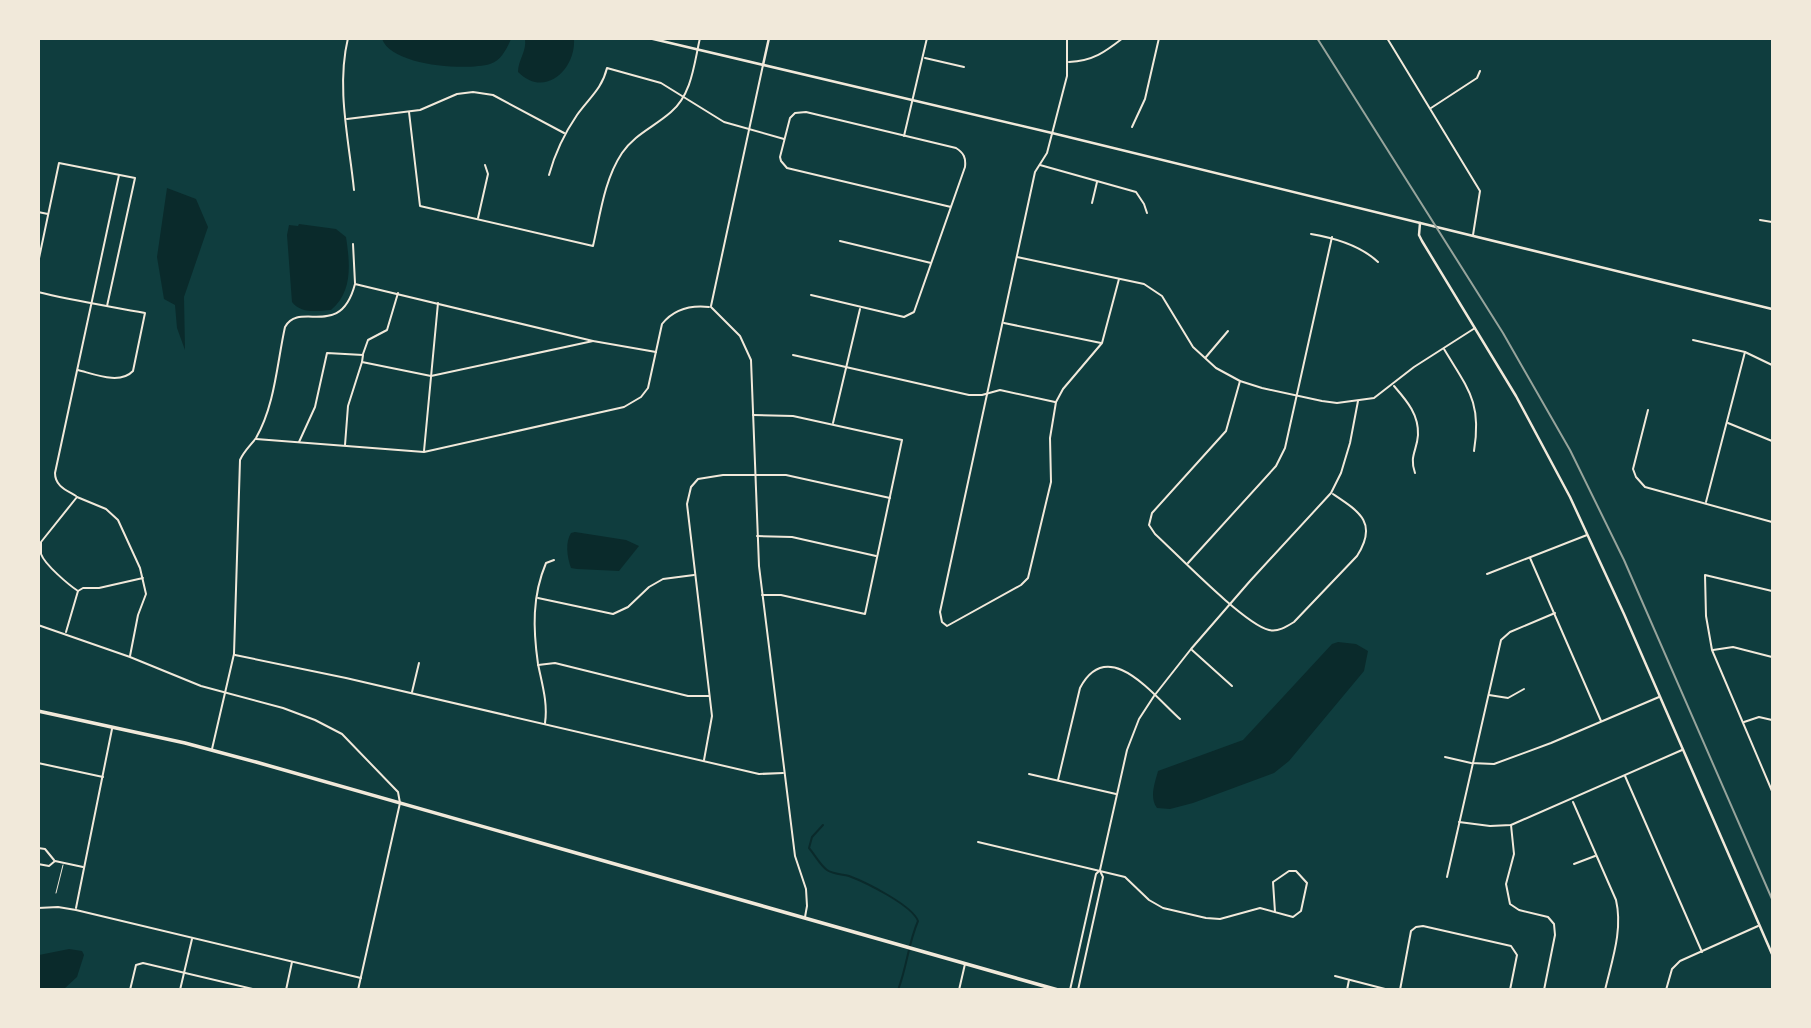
<svg xmlns="http://www.w3.org/2000/svg" width="1811" height="1028" font-family="Helvetica,sans-serif">
<style>
.water{fill:#0a2a2b}
.lines{fill:none;stroke-linecap:round;stroke-linejoin:round}
.stream{stroke:#0a2a2b;stroke-width:2}
.service{stroke:#f1e9da;stroke-width:1}
.minor{stroke:#f1e9da;stroke-width:2}
.tertiary{stroke:#f1e9da;stroke-width:2.5}
.primary{stroke:#f1e9da;stroke-width:3.5}
.rail{stroke:#97a49c;stroke-width:2}
</style>
<rect width="100%" height="100%" fill="#0f3d3e"/>
<g class="water">
<path d="M382 39V38L511 39C507 48 501 61 490 64 466 71 392 66 382 39Z"/>
<path d="M525 39H574C576 69 545 99 518 72 518 60 527 51 525 39Z"/>
<path d="M167 188 196 199 208 227 184 297 185 350 177 328 175 305 164 299 157 257Z"/>
<path d="M299 224 336 229 346 237C350 263 353 292 331 310 317 311 301 314 292 302L287 235 289 225 298 226Z"/>
<path d="M575 532 626 540 639 546 619 571 577 569 571 568C567 557 565 542 571 533Z"/>
<path d="M1338 642 1356 644 1368 651 1364 671 1289 761 1274 773 1193 803 1170 809 1157 808C1149 797 1155 783 1158 771L1243 740 1332 644Z"/>
<path d="M69 949 82 951 84 955 77 977 64 989H39V955Z"/>
</g>
<g class="lines">
<path class="stream" d="M823 825 812 837 809 848C815 855 820 865 827 870 832 874 842 874 849 876 865 882 912 905 918 921 908 944 907 967 898 990"/>
<path class="service" d="M56 893 63 865"/>
<g class="minor">
<path d="M348 38C336 88 349 140 354 190"/>
<path d="M1067 38V76L1047 153 1035 172 940 612 942 622 947 626 1021 585 1028 578 1051 482 1050 438 1056 402 1063 389 1102 343 1119 279"/>
<path d="M1387 38 1480 191 1473 235"/>
<path d="M925 58 964 67"/>
<path d="M1069 62C1093 61 1105 52 1123 38"/>
<path d="M1431 108 1477 78 1480 71"/>
<path d="M409 112 420 206 593 246C600 216 604 180 622 153 635 134 654 127 671 112 692 94 694 64 700 38"/>
<path d="M347 119 420 110 457 94 473 92 493 95 564 133"/>
<path d="M1132 127 1145 99 1159 38"/>
<path d="M904 136 927 38"/>
<path d="M1040 165 1136 192 1144 204 1147 213"/>
<path d="M549 175C555 153 564 134 577 115 589 98 602 89 607 68L661 83 724 122 784 139"/>
<path d="M1092 203 1097 182"/>
<path d="M38 212 48 214"/>
<path d="M478 218 488 174 485 165"/>
<path d="M1760 220 1772 222"/>
<path d="M1311 234C1335 238 1360 245 1378 262"/>
<path d="M840 241 931 263"/>
<path d="M353 244 355 283"/>
<path d="M1017 257 1144 284 1162 296 1193 347 1216 368 1240 381 1262 388 1322 401 1337 403 1374 398 1414 367 1475 328"/>
<path d="M38 263 59 163 135 178 107 306"/>
<path d="M38 292C74 301 109 306 145 313L133 371C120 385 94 374 78 370"/>
<path d="M811 295 904 317 914 312 965 167C966 158 964 153 956 148L806 112 795 113 790 118 780 157 781 161 787 168 951 207"/>
<path d="M711 306 763 65"/>
<path d="M711 307 740 336 751 360 759 566 795 856 806 889 807 906 805 917"/>
<path d="M1004 323 1101 343"/>
<path d="M1693 340 1745 352 1772 365"/>
<path d="M1444 349C1468 389 1482 402 1474 451"/>
<path d="M363 354 368 340 387 330 398 293"/>
<path d="M793 355 969 395H982L1000 390 1055 402"/>
<path d="M1206 357 1228 331"/>
<path d="M1240 381 1226 431 1152 513 1149 525 1155 534C1177 554 1244 624 1269 630 1278 632 1286 627 1294 622L1357 556C1378 523 1360 512 1333 494"/>
<path d="M1394 386C1406 400 1419 414 1418 435 1417 451 1409 456 1415 473"/>
<path d="M1648 410 1633 469 1636 477 1645 487 1772 522"/>
<path d="M753 415 793 416 902 440 865 614 781 595H762"/>
<path d="M833 423 860 309"/>
<path d="M1728 423 1772 441"/>
<path d="M256 439 424 452 624 407 641 397 648 388 662 324C674 309 691 305 709 307"/>
<path d="M299 442 315 407 327 353 363 355 362 362 431 376 593 341"/>
<path d="M345 445 348 406 362 362"/>
<path d="M424 451 438 303"/>
<path d="M76 496C66 490 55 486 55 473L119 175"/>
<path d="M1706 502 1745 352"/>
<path d="M757 536 792 537 876 556"/>
<path d="M1530 558 1601 721"/>
<path d="M1188 563 1276 466 1285 448 1332 237"/>
<path d="M1487 574 1587 535"/>
<path d="M1772 591 1705 575 1706 616 1712 650 1772 791"/>
<path d="M538 598 613 614 628 607 649 587 663 579 694 575"/>
<path d="M38 625 130 657 201 686 283 708 315 720 342 734 398 792 400 803 358 990"/>
<path d="M66 632 78 591"/>
<path d="M1192 650 1232 686"/>
<path d="M1713 650 1733 647 1772 657"/>
<path d="M235 655 346 678 759 774 783 773"/>
<path d="M130 656 138 615 146 594 140 568 118 520 106 509 77 497 41 542C41 543 41 553 41 554 45 565 69 585 78 591L83 588H99L143 578"/>
<path d="M538 665 555 663 688 696H709"/>
<path d="M412 692 419 663"/>
<path d="M1489 695 1508 698 1524 689"/>
<path d="M1744 722 1759 717 1772 720"/>
<path d="M545 723C548 703 542 684 538 664 533 629 532 596 546 563L554 560"/>
<path d="M212 749 234 654 240 460C244 451 251 445 256 438 275 405 277 363 285 327 300 300 340 341 355 284L593 341 656 352"/>
<path d="M1445 757 1471 763 1494 764 1551 743 1659 697"/>
<path d="M704 760 712 716 687 504 691 487 698 479 723 475H786L890 498"/>
<path d="M38 763 103 777"/>
<path d="M1029 774 1116 794"/>
<path d="M1625 776 1702 952"/>
<path d="M1058 780 1080 688C1108 635 1153 695 1180 719"/>
<path d="M1573 802 1616 900C1623 930 1612 960 1605 990"/>
<path d="M1459 822 1490 826 1511 825 1682 750"/>
<path d="M1511 825 1514 854 1506 884 1510 904 1519 910 1548 917 1554 924 1555 935 1544 990"/>
<path d="M978 842 1125 877 1149 900 1163 908 1206 918 1220 919 1260 908 1293 917 1301 911 1307 883 1296 871H1289L1273 882 1275 912"/>
<path d="M38 848 45 849 54 860"/>
<path d="M38 864 49 866 55 861 83 867"/>
<path d="M1574 864 1595 856"/>
<path d="M1447 877 1501 640 1510 632 1555 613"/>
<path d="M38 908 58 907 76 910 361 978"/>
<path d="M76 908 112 729"/>
<path d="M1335 976 1389 990"/>
<path d="M130 990 136 965 143 963 257 990"/>
<path d="M180 990 192 939"/>
<path d="M286 990 292 962"/>
<path d="M959 990 965 964"/>
<path d="M1070 990 1096 874 1100 870 1127 750 1139 719 1154 696 1191 649 1250 581 1331 493 1341 473 1350 443 1358 401"/>
<path d="M1078 990 1103 877 1100 871"/>
<path d="M1347 990 1349 980"/>
<path d="M1400 990 1411 931 1416 927 1423 926 1511 946 1517 955 1510 990"/>
<path d="M1666 990 1672 969 1680 961 1758 926"/>
</g>
<g class="tertiary">
<path d="M649 38 1052 133 1772 309"/>
<path d="M763 65 769 38"/>
<path d="M1420 223 1419 235 1422 241 1516 396 1570 497 1624 614 1772 954"/>
</g>
<path class="primary" d="M38 711 185 743 256 762 1058 990"/>
<path class="rail" d="M1317 38 1503 333 1570 450 1624 560 1772 899"/>
</g>
<rect width="1811" height="1028" fill="none" stroke="#f1e9da" stroke-width="80"/>
</svg>
